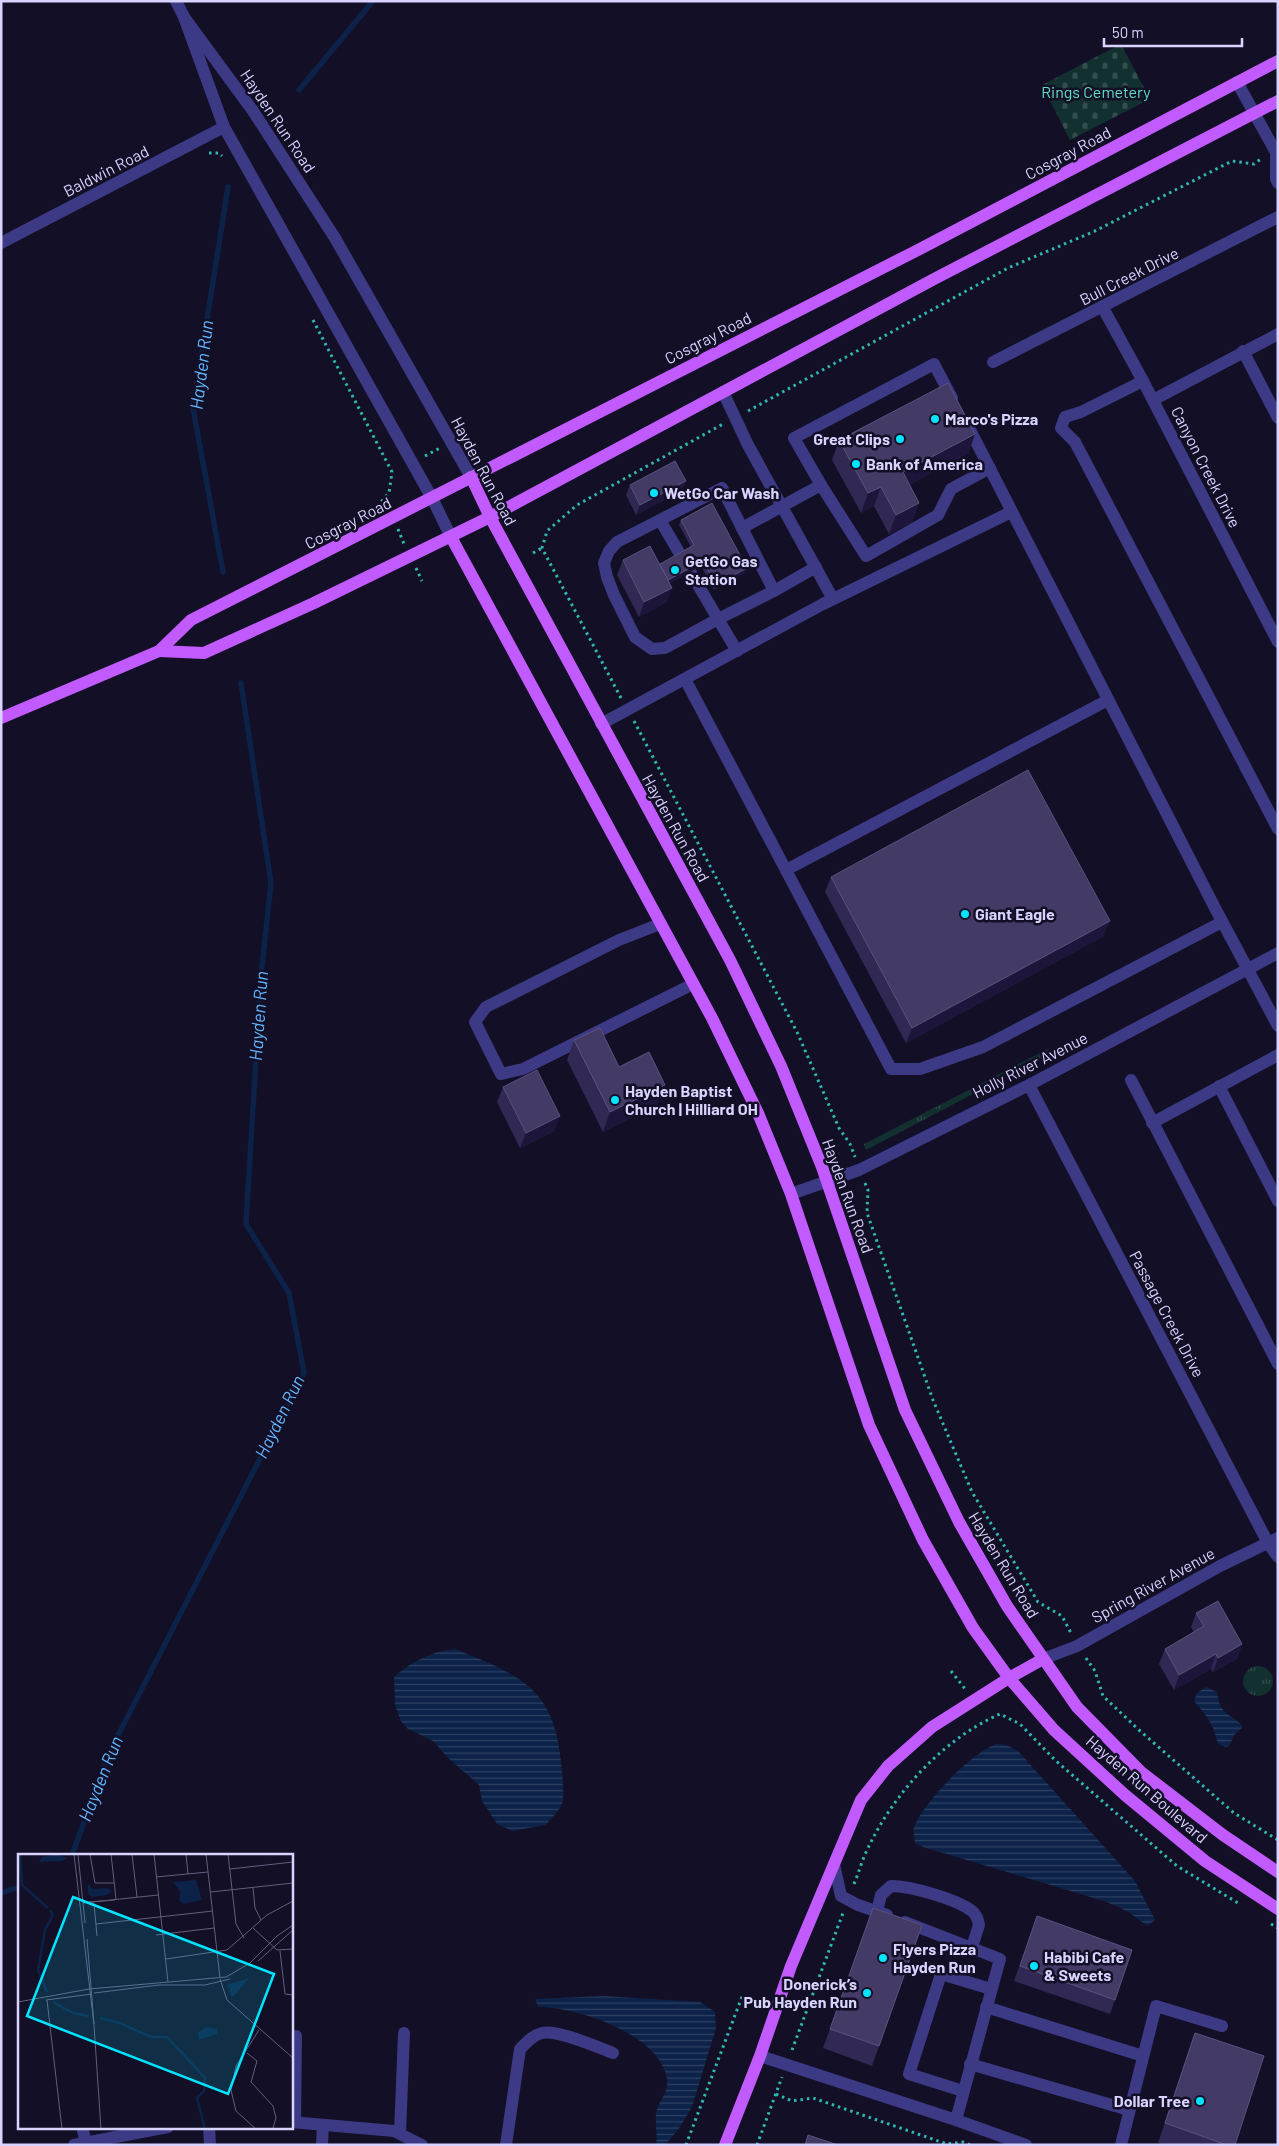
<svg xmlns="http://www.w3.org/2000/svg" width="1279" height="2146" font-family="Barlow,sans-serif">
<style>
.grass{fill:url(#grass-tufts)}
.cemetery{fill:url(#cemetery-stones)}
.water{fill:url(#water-rules)}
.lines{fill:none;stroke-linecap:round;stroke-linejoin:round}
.stream{stroke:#0c2248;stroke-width:5.5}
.path{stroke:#2fb8b0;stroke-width:3;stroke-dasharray:2.5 4;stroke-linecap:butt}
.minor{stroke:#3d3a85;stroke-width:12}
.major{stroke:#c25bff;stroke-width:12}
.wall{fill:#312854}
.shaded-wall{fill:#1d163a}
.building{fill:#433a66;stroke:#5a527e}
.poi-dot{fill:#00e5ff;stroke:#130f26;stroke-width:2}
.labels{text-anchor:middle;stroke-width:5;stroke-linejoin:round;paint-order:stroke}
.park-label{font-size:16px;fill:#5fe0c0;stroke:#130f26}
.street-label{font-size:16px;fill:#d9d4ff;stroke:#130f26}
.poi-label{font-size:16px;font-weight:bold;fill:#d9d4ff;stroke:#130f26;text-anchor:start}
.water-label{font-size:18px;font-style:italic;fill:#62b6ff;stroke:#130f26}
.inset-river{fill:none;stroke:#0c2248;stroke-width:2.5}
.inset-road{fill:none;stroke:#625e7d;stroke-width:1}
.view{fill:#00e5ff;fill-opacity:0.15;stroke:#00e5ff;stroke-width:2.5}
.inset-edge{fill:none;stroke:#d9d4ff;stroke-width:2.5}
</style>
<defs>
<pattern id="grass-tufts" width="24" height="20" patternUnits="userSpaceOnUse" patternTransform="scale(1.25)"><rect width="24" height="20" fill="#12302f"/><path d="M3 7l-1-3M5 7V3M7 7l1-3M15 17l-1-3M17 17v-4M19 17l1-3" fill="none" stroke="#344d4e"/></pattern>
<pattern id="cemetery-stones" width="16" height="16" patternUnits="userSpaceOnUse" patternTransform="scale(1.25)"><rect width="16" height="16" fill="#12302f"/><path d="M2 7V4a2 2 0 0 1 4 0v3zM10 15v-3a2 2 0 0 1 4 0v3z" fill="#344d4e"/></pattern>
<pattern id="water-rules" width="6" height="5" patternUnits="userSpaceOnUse" patternTransform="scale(1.25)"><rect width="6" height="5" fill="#0c2248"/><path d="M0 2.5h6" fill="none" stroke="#2f4163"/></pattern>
</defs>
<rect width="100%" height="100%" fill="#130f26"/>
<g class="grass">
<path d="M1048 1049 1050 1054 998 1081 995 1076Z"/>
<path d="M990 1079 992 1084 866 1150 864 1144Z"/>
<circle cx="1258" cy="1681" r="15"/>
</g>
<path class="cemetery" d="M1121 44 1150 99 1070 140 1042 85Z"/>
<g class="water">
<path d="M455 1649C519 1675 554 1687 561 1762 562 1772 565 1794 562 1804 559 1811 550 1819 546 1825L512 1831 497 1824 482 1801 479 1785 448 1758 433 1741 408 1729 401 1721 395 1705 394 1677C411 1662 432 1651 455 1649Z"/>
<path d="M1206 1687 1217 1692C1221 1715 1226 1711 1241 1724L1242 1728 1234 1735 1230 1745 1226 1747 1218 1744 1214 1730 1207 1717 1194 1701 1197 1693Z"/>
<path d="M996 1744 1007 1745 1018 1751 1135 1881 1155 1920 1148 1926 1127 1911 1104 1901 923 1847 915 1843C914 1838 913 1832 914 1827 924 1802 971 1753 996 1744Z"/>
<path d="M604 1996 700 2002 715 2012 716 2028 692 2107 678 2130 665 2145H656C658 2134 655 2125 656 2114 658 2099 671 2093 666 2075 656 2033 576 2007 538 2007L535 1999Z"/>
</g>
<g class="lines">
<g class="stream">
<path d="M299 90 373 1"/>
<path d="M223 572 193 408 228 187"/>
<path d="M72 1855 110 1751 304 1373 289 1293 246 1224 261 976 271 883 241 683"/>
<path d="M1 1893 19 1887"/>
</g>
<g class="path">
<path d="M209 153H219L222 156"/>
<path d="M313 320 392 472 389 493 380 503"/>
<path d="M748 411 1008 268 1095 231 1232 161 1254 164 1262 158"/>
<path d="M425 456 440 448"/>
<path d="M398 529 404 544"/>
<path d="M533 553 542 548"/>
<path d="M416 568 422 581"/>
<path d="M621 698 542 548 547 531 577 505 723 424"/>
<path d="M634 721 797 1032 839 1128 850 1144 855 1157"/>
<path d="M865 1183 868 1190 867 1213 933 1400 972 1492 1038 1602 1062 1616 1071 1633"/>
<path d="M1086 1658 1095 1671 1103 1696 1139 1730 1234 1813 1278 1840"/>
<path d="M951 1671 966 1690"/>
<path d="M854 1884C859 1872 862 1860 868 1848 894 1793 943 1739 1000 1714L1020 1724 1055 1760 1177 1866 1238 1903"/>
<path d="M1271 1924 1278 1928"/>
<path d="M792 2050 843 1913"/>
<path d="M776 2094 792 2101 813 2098 947 2144 963 2142 970 2145"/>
<path d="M686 2145 743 1994"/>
<path d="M757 2145 782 2077"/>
</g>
<g class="minor">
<path d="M176 1 184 17 253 111 335 238 471 477"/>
<path d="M184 17 224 127 432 498 451 537"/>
<path d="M1237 82 1278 156"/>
<path d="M1276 155V179L1278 183"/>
<path d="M1 243 224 127"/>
<path d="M1103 308 1143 381 1278 642"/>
<path d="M1243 351 1278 418"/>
<path d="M993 362 1278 217"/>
<path d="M1143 381 1081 412 1065 417 1061 428 1075 442 1278 829"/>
<path d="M723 392 748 445 833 599"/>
<path d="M952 398 934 364 794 438 821 485 866 556 938 515 951 489 990 468"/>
<path d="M1153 400 1278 334"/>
<path d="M966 422 1215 908 1278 1026"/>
<path d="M660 520 718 619 665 648 652 649 635 637 614 595 607 577 604 563 609 551 617 542Z"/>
<path d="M660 520 722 488 742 528"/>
<path d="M774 591 816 567"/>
<path d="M737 651 718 619 774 591 742 528 821 485"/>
<path d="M685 679 891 1069H920L983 1047 1222 922"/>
<path d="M601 724 823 604 1011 512"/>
<path d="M786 870 1108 700"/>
<path d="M660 924 619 940 486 1007 475 1022 501 1074 523 1069 693 984"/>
<path d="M1131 1080 1278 1364"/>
<path d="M1029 1085 1268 1543 1278 1557"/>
<path d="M1219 1086 1278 1201"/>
<path d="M1152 1123 1278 1055"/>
<path d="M791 1194 859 1170 1029 1085 1278 953"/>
<path d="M1043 1659 1077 1646 1220 1566 1278 1538"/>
<path d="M834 1864 841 1896 858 1905 887 1915"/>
<path d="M877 1911 881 1895 891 1886C911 1886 956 1899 972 1911 977 1915 978 1920 979 1925L972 1947"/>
<path d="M986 2007 1143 2056"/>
<path d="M760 2056 956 2120 1000 1959 905 1922"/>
<path d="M970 2064 1129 2110"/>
<path d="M963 2091 909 2074 941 1974 991 1989"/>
<path d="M956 2120 1026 2145"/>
<path d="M291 2122 394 2131 422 2145"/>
<path d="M295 2122 296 2036"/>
<path d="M82 2127 86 2142"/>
<path d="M209 2127 210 2145"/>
<path d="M400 2133 404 2033"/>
<path d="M74 2145 168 2127"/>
<path d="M322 2145 323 2125"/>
<path d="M506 2145 520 2049C526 2043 533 2035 542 2033 557 2029 597 2047 613 2053"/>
<path d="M1121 2145 1156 2006 1222 2026"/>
</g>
<g class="major">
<path d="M471 477 490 517 730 960 781 1066 822 1167 905 1410 959 1522 1007 1606 1077 1707 1141 1772 1223 1835 1278 1872"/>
<path d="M451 537 712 1018 758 1113 791 1194 869 1425 923 1540 973 1628 1009 1678 1054 1730 1125 1795 1205 1861 1278 1909"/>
<path d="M159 651 204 653 314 603 490 517 936 278 1278 101"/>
<path d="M1 718 159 651 191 620 916 251 1278 61"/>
<path d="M725 2145 760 2056 791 1966 861 1800 888 1766 932 1727 1009 1678 1043 1659"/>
</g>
</g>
<g class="wall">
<path d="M975 434 968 454 909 485 919 503 912 522 889 534 874 506 861 513 832 460 839 440Z"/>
<path d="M686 481 682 490 636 515 626 495 630 485Z"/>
<path d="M681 520 745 573 714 590 701 566 670 583 667 602 639 617 617 575 623 560 660 564 691 547 679 525Z"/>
<path d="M831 877 1104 936 906 1043 825 892Z"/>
<path d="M574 1040 619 1067 658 1104 603 1132 567 1060Z"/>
<path d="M503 1087 560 1116 554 1131 520 1148 497 1102Z"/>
<path d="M1196 1613 1242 1644 1237 1659 1213 1672 1211 1669 1174 1690 1159 1664 1165 1649 1194 1632 1191 1627Z"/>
<path d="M873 1908 922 1925 872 2066 823 2048Z"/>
<path d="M1037 1916 1132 1950 1110 2014 1014 1981Z"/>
<path d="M1195 2033 1235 2145H1164L1158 2143Z"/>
</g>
<g class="shaded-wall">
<path d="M975 434 968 454 896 492 903 472Z"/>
<path d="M686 481 682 490 636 515 640 505Z"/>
<path d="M881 487 874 506 861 513 868 493Z"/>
<path d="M919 503 912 522 889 534 896 515Z"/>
<path d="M703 561 701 566 660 589 662 584Z"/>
<path d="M747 568 745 573 714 590 716 585Z"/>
<path d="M672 588 667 602 639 617 644 602Z"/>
<path d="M1110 921 1104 936 906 1043 912 1028Z"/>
<path d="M665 1085 658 1104 603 1132 610 1112Z"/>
<path d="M560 1116 554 1131 520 1148 526 1133Z"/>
<path d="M1242 1644 1237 1659 1213 1672 1218 1658Z"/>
<path d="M1216 1654 1211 1669 1174 1690 1179 1675Z"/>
</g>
<g class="building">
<path d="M948 383 975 434 903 472 919 503 896 515 881 487 868 493 839 440Z"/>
<path d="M675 461 686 481 640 505 630 485Z"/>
<path d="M712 503 747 568 716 585 703 561 668 580 660 564 694 545 681 520Z"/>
<path d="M650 546 672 588 644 602 623 560Z"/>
<path d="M1028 770 1110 921 912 1028 831 877Z"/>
<path d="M600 1028 619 1067 649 1052 665 1085 610 1112 574 1040Z"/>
<path d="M537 1070 560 1116 526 1133 503 1087Z"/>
<path d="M1218 1601 1242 1644 1218 1658 1216 1654 1179 1675 1165 1649 1204 1626 1196 1613Z"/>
<path d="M873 1908 922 1925 879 2046 830 2029Z"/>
<path d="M1037 1916 1132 1950 1115 2000 1020 1966Z"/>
<path d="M1195 2033 1264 2056 1235 2145H1227L1165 2123Z"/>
<path d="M808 2135 838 2145H805Z"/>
</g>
<g class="poi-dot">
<circle cx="935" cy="419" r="5"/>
<circle cx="900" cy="439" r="5"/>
<circle cx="856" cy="464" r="5"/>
<circle cx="654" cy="493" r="5"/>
<circle cx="675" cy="570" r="5"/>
<circle cx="965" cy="914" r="5"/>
<circle cx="615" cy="1100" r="5"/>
<circle cx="883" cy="1958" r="5"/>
<circle cx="1034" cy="1966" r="5"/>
<circle cx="867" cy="1993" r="5"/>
<circle cx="1200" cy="2101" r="5"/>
</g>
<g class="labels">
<g class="park-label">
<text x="1096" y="98">Rings Cemetery</text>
</g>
<g class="street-label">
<text transform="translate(278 121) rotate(56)" y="6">Hayden Run Road</text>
<text transform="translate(1068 153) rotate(-28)" y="6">Cosgray Road</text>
<text transform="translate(106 171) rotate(-27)" y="6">Baldwin Road</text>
<text transform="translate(1129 276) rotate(-27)" y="6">Bull Creek Drive</text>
<text transform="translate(708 338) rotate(-27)" y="6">Cosgray Road</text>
<text transform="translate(1206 467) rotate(63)" y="6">Canyon Creek Drive</text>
<text transform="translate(484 471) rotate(62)" y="6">Hayden Run Road</text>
<text transform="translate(348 523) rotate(-27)" y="6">Cosgray Road</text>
<text transform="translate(676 828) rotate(61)" y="6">Hayden Run Road</text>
<text transform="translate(1030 1065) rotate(-27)" y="6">Holly River Avenue</text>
<text transform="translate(848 1196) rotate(70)" y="6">Hayden Run Road</text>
<text transform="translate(1167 1314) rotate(62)" y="6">Passage Creek Drive</text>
<text transform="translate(1004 1565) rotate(59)" y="6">Hayden Run Road</text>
<text transform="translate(1153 1585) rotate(-29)" y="6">Spring River Avenue</text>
<text transform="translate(1147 1789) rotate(41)" y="6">Hayden Run Boulevard</text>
</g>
<g class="poi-label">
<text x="945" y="425">Marco's Pizza</text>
<text x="890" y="445" text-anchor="end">Great Clips</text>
<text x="866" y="470">Bank of America</text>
<text x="664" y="499">WetGo Car Wash</text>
<text x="685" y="567">GetGo Gas<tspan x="685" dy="18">Station</tspan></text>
<text x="975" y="920">Giant Eagle</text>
<text x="625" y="1097">Hayden Baptist<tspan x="625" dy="18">Church | Hilliard OH</tspan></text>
<text x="893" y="1955">Flyers Pizza<tspan x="893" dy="18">Hayden Run</tspan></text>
<text x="1044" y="1963">Habibi Cafe<tspan x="1044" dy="18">&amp; Sweets</tspan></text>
<text x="857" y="1990" text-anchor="end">Donerick’s<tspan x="857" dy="18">Pub Hayden Run</tspan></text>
<text x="1190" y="2107" text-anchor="end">Dollar Tree</text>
</g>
<g class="water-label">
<text transform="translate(202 365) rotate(-83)" y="6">Hayden Run</text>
<text transform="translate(259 1016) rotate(-86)" y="6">Hayden Run</text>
<text transform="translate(280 1417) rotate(-64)" y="6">Hayden Run</text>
<text transform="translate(101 1779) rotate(-68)" y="6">Hayden Run</text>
</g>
</g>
<g transform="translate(18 1854)">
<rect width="275" height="275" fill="#130f26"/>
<path d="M39 0 49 4 45 7 21 8 24 3ZM178 26 184 46 165 50 161 46 162 37 155 28ZM70 30 75 35 90 34 94 37 89 41 74 43 70 40ZM231 124 216 142H213L209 131ZM188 173 199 175V180L181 186 180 179Z" fill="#0c2248"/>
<path class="inset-river" d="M2 0 4 31 30 54M29 138 20 116 27 76 35 61 32 56M35 148 55 159 71 162M82 164 102 169 133 183H149L187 224 186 237 179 244 187 275"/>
<path class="inset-road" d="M56 0 76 171 83 275M60 0 67 69M72 0 77 29H96M93 0 98 45M114 0 119 43M136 0 150 128M168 0 170 20M188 0 202 124M210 0 218 70 226 84M212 15 275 8M138 23 190 18M235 34 237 54 243 66M193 38 275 29M70 48 97 46M65 49 140 41M76 49 79 82M78 70 195 57M235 74 259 96 275 95M138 81 196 74M69 85 76 170M262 97 267 140 275 141M148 105 209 96 249 61 275 47M240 107 275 76M202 125 209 146 275 204M71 135 208 123 232 109 259 82 275 71M76 139 141 131H187L212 125M28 146 74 140M29 146 44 275M0 148 71 135M229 199 239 207 233 228 255 252 258 264 255 274M238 275 218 257 213 236 218 212 241 176"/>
<path class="view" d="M55 43 256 120 210 240 9 162Z"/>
<rect width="275" height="275" class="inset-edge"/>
</g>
<rect width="1279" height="2146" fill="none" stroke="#d9d4ff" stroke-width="5"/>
<path d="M1104 38v8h138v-8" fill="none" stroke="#d9d4ff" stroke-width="2.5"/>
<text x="1112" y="38" font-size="15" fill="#d9d4ff" stroke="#130f26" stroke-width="4" paint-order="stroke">50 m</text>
</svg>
